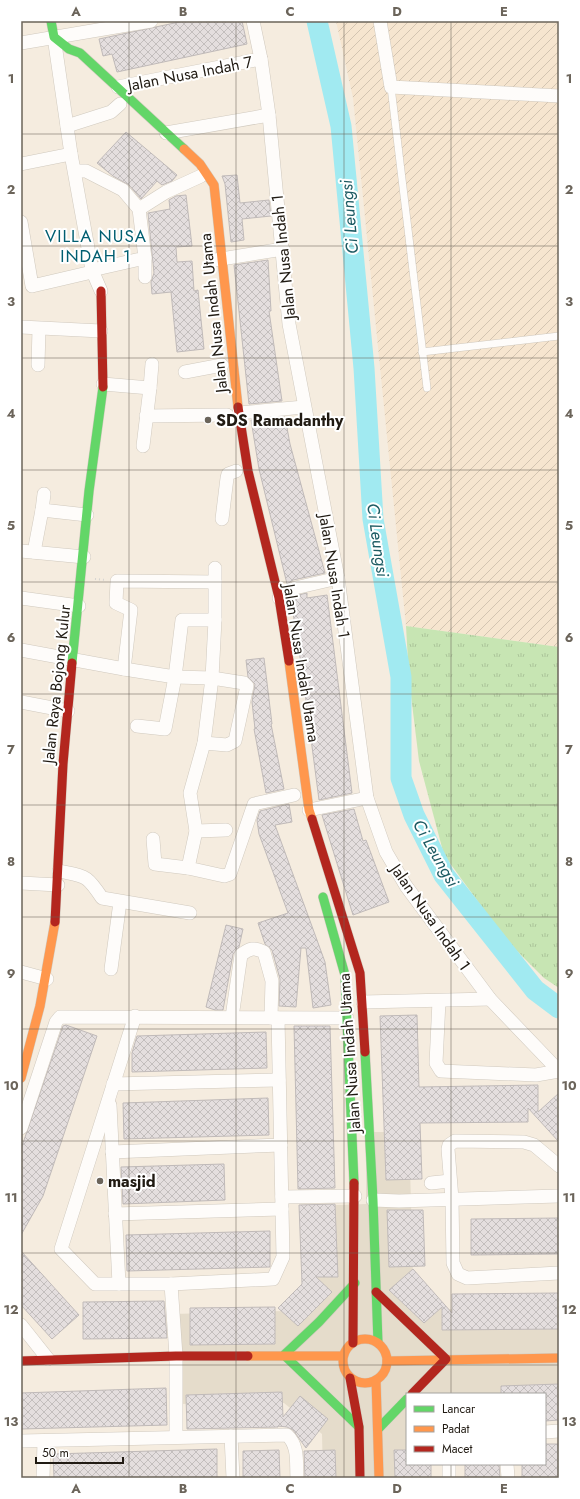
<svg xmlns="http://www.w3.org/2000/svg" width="580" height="1499" font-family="Jost,sans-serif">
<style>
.commercial{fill:#e5dccb}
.industrial{fill:url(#industrial-furrows)}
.grass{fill:url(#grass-tufts)}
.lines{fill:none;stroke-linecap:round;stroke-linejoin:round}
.river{stroke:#a1eaf1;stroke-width:21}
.building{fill:url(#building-cross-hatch);stroke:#c0bab9}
.lane-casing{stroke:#d0c9be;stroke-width:8}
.street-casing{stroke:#d0c9be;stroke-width:14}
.fast-casing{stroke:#d0c9be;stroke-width:10}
.slow-casing{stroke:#d0c9be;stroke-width:10}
.jam-casing{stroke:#d0c9be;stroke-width:10}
.path{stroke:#d6d4d1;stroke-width:2;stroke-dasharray:1 3;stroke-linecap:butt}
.lane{stroke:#fefcfa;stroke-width:7}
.street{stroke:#fefcfa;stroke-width:13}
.fast{stroke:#63d668;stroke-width:9}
.slow{stroke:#ff974d;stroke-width:9}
.jam{stroke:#b3261e;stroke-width:9}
.grid{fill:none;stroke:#6b645a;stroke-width:1;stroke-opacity:0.55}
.poi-dot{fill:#6b645a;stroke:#fff;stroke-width:1.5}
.labels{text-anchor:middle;stroke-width:4;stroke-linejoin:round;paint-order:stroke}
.street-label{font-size:16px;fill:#201a12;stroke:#fff}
.poi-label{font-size:16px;font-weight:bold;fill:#201a12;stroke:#fff;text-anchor:start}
.water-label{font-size:17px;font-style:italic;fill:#1d5b63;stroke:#fff}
.neighbourhood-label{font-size:17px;letter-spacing:1px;fill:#005e70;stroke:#fff}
.neatline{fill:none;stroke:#6b645a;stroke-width:1.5}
.grid-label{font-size:13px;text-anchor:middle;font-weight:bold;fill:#6b645a}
</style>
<defs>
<pattern id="industrial-furrows" width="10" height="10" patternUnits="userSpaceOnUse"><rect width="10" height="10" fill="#f6e5cf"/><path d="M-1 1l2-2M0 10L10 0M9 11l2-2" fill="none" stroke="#d3c4b1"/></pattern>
<pattern id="grass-tufts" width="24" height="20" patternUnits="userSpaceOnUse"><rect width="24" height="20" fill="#c7e5b3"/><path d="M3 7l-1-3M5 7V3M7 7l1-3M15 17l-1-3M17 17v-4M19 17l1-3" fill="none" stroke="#abc499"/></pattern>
<pattern id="building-cross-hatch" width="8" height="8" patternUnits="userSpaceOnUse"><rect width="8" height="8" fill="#e4dede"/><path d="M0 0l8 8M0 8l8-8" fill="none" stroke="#c3bebd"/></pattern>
</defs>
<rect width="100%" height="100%" fill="#f5ecdf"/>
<path class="commercial" d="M366 1132H409L413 1275 449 1309 559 1308V1396L545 1394H407V1464L414 1478H323L322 1434 284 1403 176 1404 173 1314 285 1311 315 1279 311 1206 366 1204Z"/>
<path class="industrial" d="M336 21H559V647L406 626 353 98Z"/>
<path class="grass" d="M406 626 559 647V988L544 978 506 940 444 855 419 761 409 679Z"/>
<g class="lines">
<path class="river" d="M317 21 341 126 364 368 373 519 401 677V778L414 815 444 875 535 990 559 1008"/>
</g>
<g class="building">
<path d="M184 21H242L247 44 117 72 112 54 103 56 99 39Z"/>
<path d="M126 132 177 175 172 181 162 185 157 181 141 199 129 185 113 176 97 163Z"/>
<path d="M237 175 240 203 269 200 271 216 242 219 244 240 231 242 225 184 222 176Z"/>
<path d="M186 195 192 246 176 247 177 262 192 261 194 291 198 290 204 349 177 352 171 292 152 294 151 282 154 273 148 213 170 209 169 200 176 196Z"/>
<path d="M268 260 271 311H269L282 401 249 404 234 265Z"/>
<path d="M285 417 290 444 325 573 293 580 287 584 259 469 251 420Z"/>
<path d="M307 593V598L327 595 352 793 319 800 302 670 291 600 298 595Z"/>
<path d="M264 658 272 724H271L284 789 266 793 254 729H255L252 702 255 684 248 677 246 660Z"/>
<path d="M289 804 292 822 275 825 325 962 331 1005 313 1008 306 948H301L296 1007 279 1006 280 979 272 950 265 944 258 923 288 913 259 834 257 820 260 811Z"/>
<path d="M354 809 363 841 366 840 389 902 353 915 322 815Z"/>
<path d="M226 925 243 929 239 947 233 954 223 1010H215L206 1007Z"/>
<path d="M417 1015 419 1087 538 1085V1112L559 1093V1142L528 1108V1122L420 1123 422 1179 386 1180 380 1016Z"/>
<path d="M66 1025 97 1036 43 1196 21 1235V1149L63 1026Z"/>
<path d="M294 1026H330L335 1188 298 1189Z"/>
<path d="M266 1032 267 1068 132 1072V1053L137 1036Z"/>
<path d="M268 1098 269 1135 124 1139 123 1103Z"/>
<path d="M224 1164 225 1200 123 1204 121 1167Z"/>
<path d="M335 1204 338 1277H316L332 1292 298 1326 278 1308 302 1284 299 1205Z"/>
<path d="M387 1210H423L425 1266 389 1267Z"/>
<path d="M559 1218V1254L471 1255V1219Z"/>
<path d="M270 1231V1267L127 1271 126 1235Z"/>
<path d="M21 1251 79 1315 52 1339 21 1305Z"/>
<path d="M413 1269 452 1313V1294L559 1293V1329L442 1330V1307L424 1323 389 1290Z"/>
<path d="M164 1301 167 1338 83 1339V1302Z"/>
<path d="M275 1307V1344L190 1345V1308Z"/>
<path d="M559 1384V1420L545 1421V1394H501V1386Z"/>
<path d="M166 1388 167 1425 21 1429V1393Z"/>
<path d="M282 1392 283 1417 300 1396 328 1419 306 1448 293 1430 287 1427 278 1426V1427L187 1429 186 1395Z"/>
<path d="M545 1444H558L559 1478H522V1464H545Z"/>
<path d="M217 1449V1478H54L53 1454Z"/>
<path d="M279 1450 280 1478H243V1451Z"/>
<path d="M335 1450 336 1478H305L304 1451Z"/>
<path d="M394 1450H407V1464H431V1478H395Z"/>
<path d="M465 1464H499L500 1478H465Z"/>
</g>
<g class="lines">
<defs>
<g id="lane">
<path d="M391 87 427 388"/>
<path d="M422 352 559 336"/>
</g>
<g id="street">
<path d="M253 21 261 59 269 115 289 324 338 578 367 798 386 852 406 886 490 999 559 1071"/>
<path d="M380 21 391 87 559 96"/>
<path d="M54 37 71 154 92 270 101 291"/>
<path d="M21 43 151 21"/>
<path d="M118 87 261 59"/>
<path d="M67 126 111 112 120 104"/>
<path d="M166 133 269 115"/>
<path d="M21 164 71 154"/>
<path d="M75 171H86L123 190 139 209 145 258 92 270"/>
<path d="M139 209 166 192 201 176"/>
<path d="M21 222 32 286 92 272"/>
<path d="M215 260 283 249"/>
<path d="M145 277V258"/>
<path d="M21 327 101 331"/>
<path d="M38 365 39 329"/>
<path d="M185 372 222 365"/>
<path d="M103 384 150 388 143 446"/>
<path d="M150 388 152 364"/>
<path d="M239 413 304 407"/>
<path d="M146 416 227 415"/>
<path d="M44 494 42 510 87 515"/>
<path d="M222 519 227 478 228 474 236 471"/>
<path d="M21 551 84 557"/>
<path d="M34 552 42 510"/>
<path d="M215 568V620L212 678 204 743 190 793 196 831 188 868 224 876 230 874 254 804 294 795"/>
<path d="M21 598 79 606"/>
<path d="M279 598 295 588 338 578"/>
<path d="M21 650 124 669 175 677 212 678 244 683 247 686 235 741 227 745 204 743"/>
<path d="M124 669 131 610 116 603 117 581 215 582"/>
<path d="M21 702 68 711"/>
<path d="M137 726 165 729 175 677 182 620H215"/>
<path d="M309 810 367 798"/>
<path d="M196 831 226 830"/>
<path d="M153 839 155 864 188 868"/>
<path d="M59 871C86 877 86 874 102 898L190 913"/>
<path d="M21 883 58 885"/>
<path d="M111 969 120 902"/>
<path d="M21 972 47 979"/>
<path d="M439 1001 436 1063 441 1071 536 1075 559 1071"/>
<path d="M363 1002 490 999"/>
<path d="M135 1016 61 1249 95 1284H171L273 1279 283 1257 278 1018"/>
<path d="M232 1017 241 955C250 948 254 947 264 952L272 981 271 1018"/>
<path d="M113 1084 279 1080"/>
<path d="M110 1105 119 1284"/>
<path d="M21 1128 56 1022 60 1017 347 1018"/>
<path d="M112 1152 281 1145"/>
<path d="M559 1166 534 1145 524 1142 455 1141 449 1145 448 1149 452 1199 453 1263 458 1274 467 1278 559 1273"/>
<path d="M431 1183 450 1181"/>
<path d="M282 1197 355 1196"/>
<path d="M373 1200 399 1201 559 1196"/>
<path d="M115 1214 282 1209"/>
<path d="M171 1284 176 1356V1436"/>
<path d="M21 1325 48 1359"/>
<path d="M545 1432 559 1431"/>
<path d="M231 1436 233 1478"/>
<path d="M21 1441 287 1435C299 1446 296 1463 297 1478"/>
<path d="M507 1464 508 1478"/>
<path d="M43 1478 44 1441"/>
<path d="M449 1478V1464"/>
</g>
<g id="fast">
<path d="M51 21 54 37 69 49 80 53 184 149"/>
<path d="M72 663 89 491 103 387"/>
<path d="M323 897 345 975 354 1183"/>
<path d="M365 1052 373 1200 378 1343"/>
<path d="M355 1283 319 1322 284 1355 359 1427"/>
<path d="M378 1429 407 1399"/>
</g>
<g id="slow">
<path d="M184 149 200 164 214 185 238 407"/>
<path d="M289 661 309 810 312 819"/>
<path d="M21 1078 40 1006 55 922"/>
<circle cx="365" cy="1361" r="22"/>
<path d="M248 1356H343"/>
<path d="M387 1361 559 1358"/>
<path d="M376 1380 379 1478"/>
</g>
<g id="jam">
<path d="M101 291 103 387"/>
<path d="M238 407 248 471 279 598 289 661"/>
<path d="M312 819 360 973 365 1052"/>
<path d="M55 922 63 764 72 663"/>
<path d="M376 1292 446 1359 412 1394"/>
<path d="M353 1343 354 1183"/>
<path d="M21 1361 176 1356H248"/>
<path d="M350 1378 359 1427 360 1478"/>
</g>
</defs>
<use href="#lane" class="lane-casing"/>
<use href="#street" class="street-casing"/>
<use href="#fast" class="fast-casing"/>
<use href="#slow" class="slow-casing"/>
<use href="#jam" class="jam-casing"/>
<path class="path" d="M95 579 106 580"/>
<use href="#lane" class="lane"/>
<use href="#street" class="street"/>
<use href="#fast" class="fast"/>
<use href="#slow" class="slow"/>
<use href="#jam" class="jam"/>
</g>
<path class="grid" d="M129 21V1478M236 21V1478M344 21V1478M451 21V1394M21 134H559M21 246H559M21 358H559M21 470H559M21 582H559M21 694H559M21 805H559M21 917H559M21 1029H559M21 1141H559M21 1253H559M21 1365H559M451 1464V1478"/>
<g class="poi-dot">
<circle cx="208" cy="420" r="4"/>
<circle cx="100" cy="1181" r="4"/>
</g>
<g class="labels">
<g class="street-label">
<text transform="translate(190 73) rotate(-11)" y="6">Jalan Nusa Indah 7</text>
<text transform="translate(283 257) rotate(-96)" y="6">Jalan Nusa Indah 1</text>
<text transform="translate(213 313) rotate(-96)" y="6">Jalan Nusa Indah Utama</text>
<text transform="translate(335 576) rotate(81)" y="6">Jalan Nusa Indah 1</text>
<text transform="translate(302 663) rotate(81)" y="6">Jalan Nusa Indah Utama</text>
<text transform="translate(56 684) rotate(-84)" y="6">Jalan Raya Bojong Kulur</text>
<text transform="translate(431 917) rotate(55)" y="6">Jalan Nusa Indah 1</text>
<text transform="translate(349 1053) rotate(-94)" y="6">Jalan Nusa Indah Utama</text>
</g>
<g class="poi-label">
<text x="216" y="426">SDS Ramadanthy</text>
<text x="108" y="1187">masjid</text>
</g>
<g class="water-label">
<text transform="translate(349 217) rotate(-95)" y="6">Ci Leungsi</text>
<text transform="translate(378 540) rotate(82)" y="6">Ci Leungsi</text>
<text transform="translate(436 853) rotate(60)" y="6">Ci Leungsi</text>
</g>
<g class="neighbourhood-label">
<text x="96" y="242">VILLA NUSA<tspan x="96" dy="20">INDAH 1</tspan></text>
</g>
</g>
<rect width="580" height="1499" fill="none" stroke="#ffffff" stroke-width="44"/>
<rect x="406" y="1393" width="140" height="72" fill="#ffffff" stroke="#a6a3a0"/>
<rect x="414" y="1406" width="20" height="6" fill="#63d668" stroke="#a6a3a0"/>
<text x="442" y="1413" font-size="12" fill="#201a12">Lancar</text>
<rect x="414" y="1426" width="20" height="6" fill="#ff974d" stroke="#a6a3a0"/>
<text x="442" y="1433" font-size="12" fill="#201a12">Padat</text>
<rect x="414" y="1446" width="20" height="6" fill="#b3261e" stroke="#a6a3a0"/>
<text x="442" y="1453" font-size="12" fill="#201a12">Macet</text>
<path d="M36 1457v6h87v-6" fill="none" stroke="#201a12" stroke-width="2"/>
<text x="42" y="1457" font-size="12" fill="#201a12" stroke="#ffffff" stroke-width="3" paint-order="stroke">50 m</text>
<rect x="22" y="22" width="536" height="1455" class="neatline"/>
<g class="grid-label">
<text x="76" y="16">A</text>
<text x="183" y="16">B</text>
<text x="290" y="16">C</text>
<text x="397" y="16">D</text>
<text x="504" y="16">E</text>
<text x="11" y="83">1</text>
<text x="569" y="83">1</text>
<text x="11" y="194">2</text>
<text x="569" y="194">2</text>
<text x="11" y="306">3</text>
<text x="569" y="306">3</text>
<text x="11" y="418">4</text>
<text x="569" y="418">4</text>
<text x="11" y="530">5</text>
<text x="569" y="530">5</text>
<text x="11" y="642">6</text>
<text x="569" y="642">6</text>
<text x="11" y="754">7</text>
<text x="569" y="754">7</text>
<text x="11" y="866">8</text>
<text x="569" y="866">8</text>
<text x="11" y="978">9</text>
<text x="569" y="978">9</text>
<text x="11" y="1090">10</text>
<text x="569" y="1090">10</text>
<text x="11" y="1202">11</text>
<text x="569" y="1202">11</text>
<text x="11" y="1314">12</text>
<text x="569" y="1314">12</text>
<text x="11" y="1426">13</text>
<text x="569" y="1426">13</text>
<text x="76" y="1493">A</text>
<text x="183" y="1493">B</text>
<text x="290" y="1493">C</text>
<text x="397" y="1493">D</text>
<text x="504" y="1493">E</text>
</g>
</svg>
